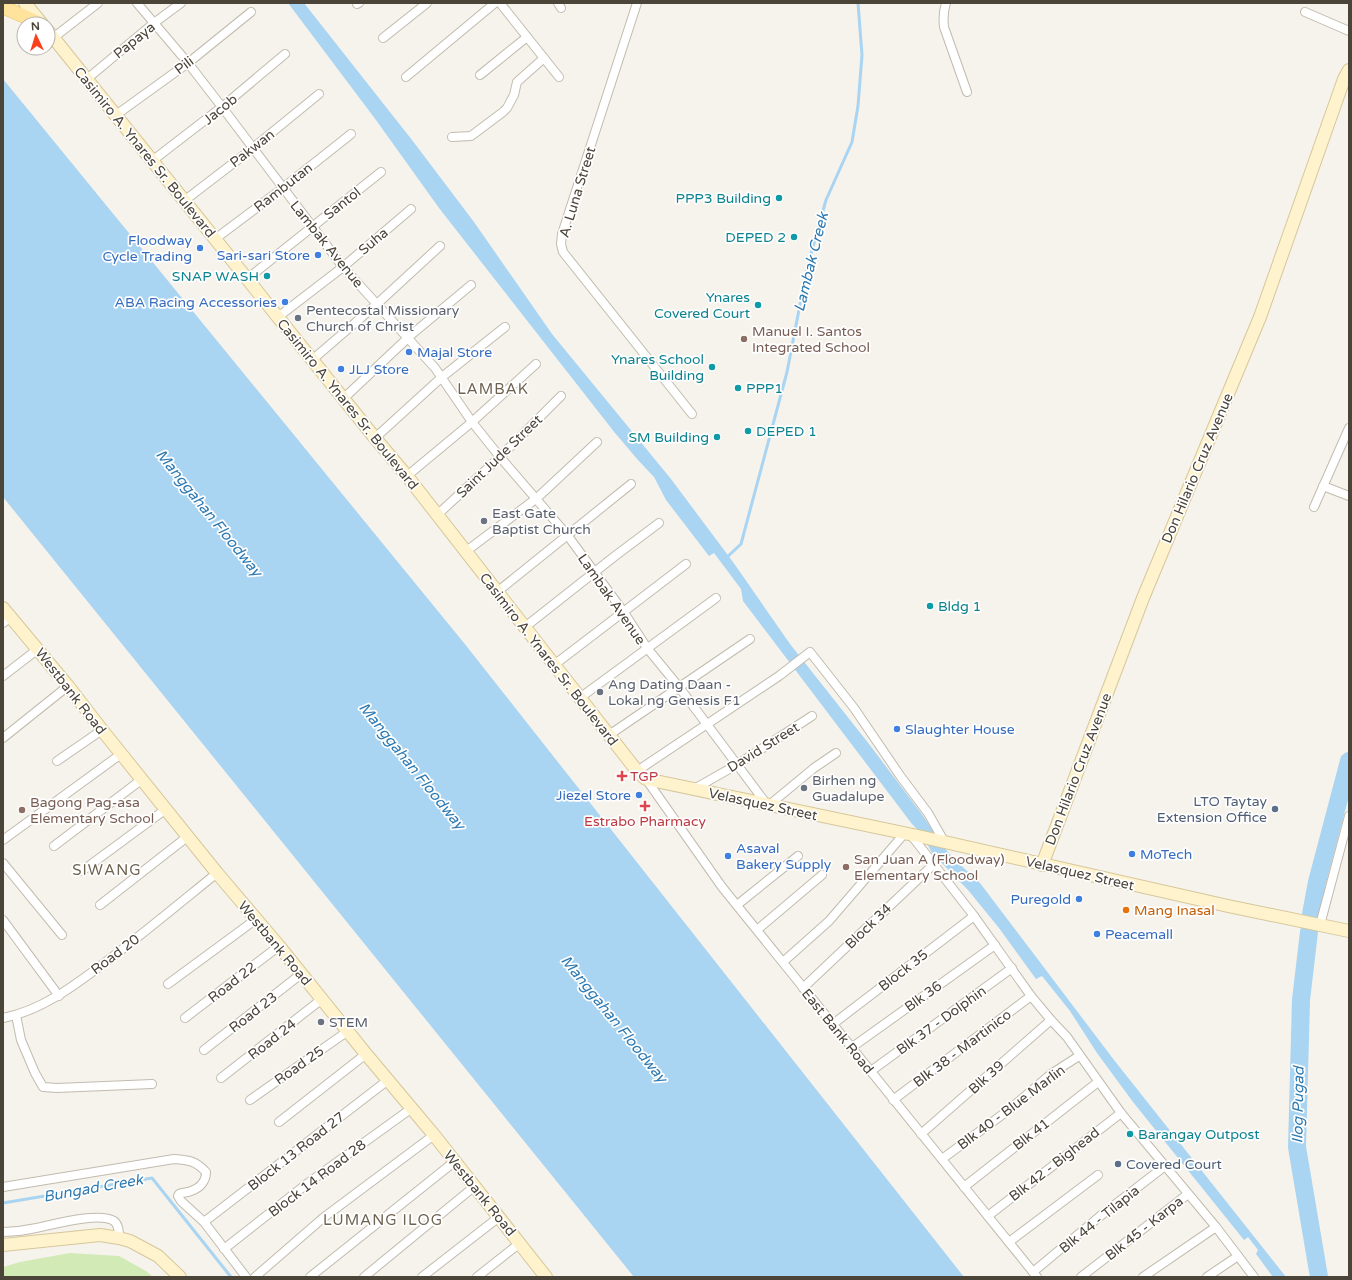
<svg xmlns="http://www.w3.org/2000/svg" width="1352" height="1280" font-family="'Varela Round',sans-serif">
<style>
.green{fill:#d2eab5}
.water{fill:#a9d4f2}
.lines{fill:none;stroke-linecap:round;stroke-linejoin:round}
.stream{stroke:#a9d4f2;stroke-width:3}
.river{stroke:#a9d4f2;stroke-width:18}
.street-casing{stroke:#c2bbae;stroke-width:10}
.secondary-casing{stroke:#d6c79b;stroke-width:14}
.primary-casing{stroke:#e6c16a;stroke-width:14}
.street{stroke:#fff;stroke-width:8}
.secondary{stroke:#fff3cd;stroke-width:12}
.primary{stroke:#ffe39c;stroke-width:13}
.culture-dot{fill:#0f9aa8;stroke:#fff;stroke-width:1.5}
.shop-dot{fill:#3f7fe0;stroke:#fff;stroke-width:1.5}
.worship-dot{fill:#6b7280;stroke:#fff;stroke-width:1.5}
.education-dot{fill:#8d6e63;stroke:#fff;stroke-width:1.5}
.health-dot{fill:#e0444e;stroke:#fff;stroke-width:1.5}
.service-dot{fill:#5c6f8a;stroke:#fff;stroke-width:1.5}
.food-dot{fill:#e8710a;stroke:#fff;stroke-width:1.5}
.labels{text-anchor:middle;stroke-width:3.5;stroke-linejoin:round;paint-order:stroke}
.street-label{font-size:14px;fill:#4b4439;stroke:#fff}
.culture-label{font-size:14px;fill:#0d838f;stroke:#fff;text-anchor:end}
.shop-label{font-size:14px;fill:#366cbe;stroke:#fff;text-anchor:start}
.worship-label{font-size:14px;fill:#5b616d;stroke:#fff;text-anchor:start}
.education-label{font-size:14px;fill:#785e54;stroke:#fff;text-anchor:start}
.health-label{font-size:14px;fill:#be3a42;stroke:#fff;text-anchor:start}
.service-label{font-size:14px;fill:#4e5e75;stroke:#fff;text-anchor:end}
.food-label{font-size:14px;fill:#c56008;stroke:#fff;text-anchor:start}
.water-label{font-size:15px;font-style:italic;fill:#2e7ab2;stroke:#fff}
.neighbourhood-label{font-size:15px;letter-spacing:1px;fill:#6e6250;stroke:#fff}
</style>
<rect width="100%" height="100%" fill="#f6f3ec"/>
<path class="green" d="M70 1253 119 1256 146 1271 153 1277H3V1267L20 1262Z"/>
<g class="water">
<path d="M288 3H304L412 140 474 222 552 334 671 479 733 562 790 644 869 744 921 813 943 846 953 858 980 883 1114 1060 1286 1277H1273L1256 1254 1258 1250 1248 1237 1244 1240 1133 1102 1097 1053 1070 1011 1042 976 1036 979 999 928 968 890 932 853 922 834 912 824 743 601 741 589 714 553 709 556 666 500 654 477 638 460 615 433 439 208 376 120Z"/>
<path d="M3 79 464 643 964 1277H634L3 497Z"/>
</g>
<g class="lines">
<g class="stream">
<path d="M726 558 741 544 787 372 807 268 826 200 852 142 858 106 862 55 858 3"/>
<path d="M3 1203 152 1178 231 1277"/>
</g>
<g class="river">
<path d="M1311 914 1317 882 1349 761"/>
<path d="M1309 932 1301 1000 1297 1147 1319 1277"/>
</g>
<defs>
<g id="street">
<path d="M137 3 188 63 222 107 343 267 435 368 472 422 500 457 568 536 623 611 647 648 679 687 768 806 814 768 836 753"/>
<path d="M500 3 559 77"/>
<path d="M558 3 561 8"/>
<path d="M637 3 562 234 561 244 563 252 692 414"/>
<path d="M946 3C943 12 943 18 944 27L967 92"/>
<path d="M357 4 359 3"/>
<path d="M1305 12 1349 31"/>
<path d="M53 38 98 3"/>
<path d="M383 38 427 3"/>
<path d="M480 75 527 37"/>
<path d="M406 77 495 3"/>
<path d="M87 79 154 23 181 3"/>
<path d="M116 115 188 63 251 12"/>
<path d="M452 137 471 136 503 112 507 108 514 95 517 82 544 58"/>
<path d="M152 161 222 107 285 54"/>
<path d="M184 201 253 148 319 94"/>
<path d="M215 239 283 188 351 134"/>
<path d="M247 279 381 172"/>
<path d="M278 317 343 267 411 209"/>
<path d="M312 360 377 304 440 246"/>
<path d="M343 399 411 335 471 285"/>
<path d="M375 438 442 377 505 327"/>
<path d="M407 476 472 422 536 364"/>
<path d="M1323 486 1349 496"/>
<path d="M1314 507 1349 428"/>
<path d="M437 515 500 457 561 396"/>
<path d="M465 552 537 498 597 442"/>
<path d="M497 592 631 484"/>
<path d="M3 623 11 617"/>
<path d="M525 627 615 556 659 523"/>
<path d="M554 665 686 564"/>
<path d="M3 676 38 649"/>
<path d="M581 697 716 598"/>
<path d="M609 735 750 639"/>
<path d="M3 738 68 686"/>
<path d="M57 761 102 730"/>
<path d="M637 771 779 676 810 652 854 708 901 777 928 813 945 843"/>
<path d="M646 779 722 887 1037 1277"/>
<path d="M694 789 738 764 812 716"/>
<path d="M911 835 974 916 1031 996 1051 1020 1067 1037 1121 1113 1216 1227 1254 1277"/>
<path d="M3 840 121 754"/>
<path d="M54 846 141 780"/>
<path d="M3 863 62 935"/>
<path d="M82 871 166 809"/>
<path d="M100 905 187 837"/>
<path d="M737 905 798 856"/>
<path d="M3 920 59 996"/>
<path d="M1320 925 1349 816"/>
<path d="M757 930 822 875"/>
<path d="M783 962 829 921 904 834"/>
<path d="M168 984 255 920"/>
<path d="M803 988 933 865"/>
<path d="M16 1015 21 1040 35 1073 43 1087 57 1088 152 1084"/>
<path d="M3 1018C43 1010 75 985 107 961 144 933 180 903 217 873"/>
<path d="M185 1018 279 946"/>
<path d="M833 1024 974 916"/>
<path d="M851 1048 995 945"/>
<path d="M204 1050 301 974"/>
<path d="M871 1071 1012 968"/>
<path d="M221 1078 322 999"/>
<path d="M250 1100 348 1031"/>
<path d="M893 1100 1031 996"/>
<path d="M279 1122 366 1054"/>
<path d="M921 1134 1051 1020"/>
<path d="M942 1159 1010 1109 1051 1074 1079 1056"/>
<path d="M3 1187 174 1159C189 1160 196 1161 206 1172 206 1181 200 1188 191 1191 187 1193 183 1192 179 1194L178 1196 181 1201 204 1222 246 1277"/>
<path d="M964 1187 1098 1082"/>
<path d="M988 1216 1121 1113"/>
<path d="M204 1222 388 1080"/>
<path d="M3 1232C12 1232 22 1231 31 1229 49 1226 98 1211 114 1221 119 1225 119 1232 119 1238"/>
<path d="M1009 1242 1098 1175"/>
<path d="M224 1249 308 1183 412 1108"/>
<path d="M1033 1272 1099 1217 1165 1166"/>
<path d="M255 1277 323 1218 434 1135"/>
<path d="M310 1277 454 1162"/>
<path d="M364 1277 475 1186"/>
<path d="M422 1277 499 1217"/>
<path d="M477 1277 520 1243"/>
<path d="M1081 1277 1188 1194"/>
<path d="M1143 1277 1216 1227"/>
<path d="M1207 1277 1238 1256"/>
</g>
<g id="secondary">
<path d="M25 3 42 24"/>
<path d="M48 31 375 438 407 476 637 771 646 779 918 836 1228 906 1349 931"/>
<path d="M3 608 68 686 102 730 217 873 279 946 366 1054 434 1135 546 1277"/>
<path d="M1042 865 1143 598 1260 317 1344 79 1349 70"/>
<path d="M3 1245 100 1235 119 1238 130 1241 158 1256 180 1277"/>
</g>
<path id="primary" d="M3 7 41 24"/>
</defs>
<use href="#street" class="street-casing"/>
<use href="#secondary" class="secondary-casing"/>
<use href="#primary" class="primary-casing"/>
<use href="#street" class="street"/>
<use href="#secondary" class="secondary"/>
<use href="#primary" class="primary"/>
</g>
<g class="culture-dot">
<circle cx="779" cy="198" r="4"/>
<circle cx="794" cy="237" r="4"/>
<circle cx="267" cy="276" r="4"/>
<circle cx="758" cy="305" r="4"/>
<circle cx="712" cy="367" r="4"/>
<circle cx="738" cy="388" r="4"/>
<circle cx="748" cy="431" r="4"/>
<circle cx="717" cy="437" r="4"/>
<circle cx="930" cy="606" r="4"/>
<circle cx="1130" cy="1134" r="4"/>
</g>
<g class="shop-dot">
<circle cx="200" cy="248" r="4"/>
<circle cx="318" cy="255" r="4"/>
<circle cx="285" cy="302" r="4"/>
<circle cx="409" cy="352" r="4"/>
<circle cx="341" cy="369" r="4"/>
<circle cx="897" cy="729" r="4"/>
<circle cx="639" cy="795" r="4"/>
<circle cx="1132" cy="854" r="4"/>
<circle cx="728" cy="856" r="4"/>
<circle cx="1079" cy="899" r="4"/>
<circle cx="1097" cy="934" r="4"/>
</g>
<g class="worship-dot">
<circle cx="298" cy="318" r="4"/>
<circle cx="484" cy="521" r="4"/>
<circle cx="600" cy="692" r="4"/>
<circle cx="804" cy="788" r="4"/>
<circle cx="321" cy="1022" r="4"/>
</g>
<g class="education-dot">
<circle cx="744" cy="339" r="4"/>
<circle cx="22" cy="810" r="4"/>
<circle cx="846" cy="867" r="4"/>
</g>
<g class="health-dot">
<path d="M620 770h4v4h4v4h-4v4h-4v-4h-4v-4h4z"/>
<path d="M643 800h4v4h4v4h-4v4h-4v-4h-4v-4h4z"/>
</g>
<g class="service-dot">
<circle cx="1275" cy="809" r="4"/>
<circle cx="1118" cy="1164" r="4"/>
</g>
<circle class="food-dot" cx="1126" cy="910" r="4"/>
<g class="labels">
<g class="street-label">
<text transform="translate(134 40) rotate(-39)" y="5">Papaya</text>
<text transform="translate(184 65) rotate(-37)" y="5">Pili</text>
<text transform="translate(220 109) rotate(-39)" y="5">Jacob</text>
<text transform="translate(252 148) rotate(-38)" y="5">Pakwan</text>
<text transform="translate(145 152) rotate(51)" y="5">Casimiro A. Ynares Sr. Boulevard</text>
<text transform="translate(283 187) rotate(-38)" y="5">Rambutan</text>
<text transform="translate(577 192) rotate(-73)" y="5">A. Luna Street</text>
<text transform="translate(342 203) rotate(-38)" y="5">Santol</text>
<text transform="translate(373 241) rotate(-40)" y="5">Suha</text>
<text transform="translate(327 244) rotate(51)" y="5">Lambak Avenue</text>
<text transform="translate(348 404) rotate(51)" y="5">Casimiro A. Ynares Sr. Boulevard</text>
<text transform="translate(499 456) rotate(-44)" y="5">Saint Jude Street</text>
<text transform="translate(1197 468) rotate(-67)" y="5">Don Hilario Cruz Avenue</text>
<text transform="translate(612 599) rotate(55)" y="5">Lambak Avenue</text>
<text transform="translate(549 659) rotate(52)" y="5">Casimiro A. Ynares Sr. Boulevard</text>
<text transform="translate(71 691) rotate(52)" y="5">Westbank Road</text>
<text transform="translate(763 747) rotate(-32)" y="5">David Street</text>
<text transform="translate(1078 769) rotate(-69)" y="5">Don Hilario Cruz Avenue</text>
<text transform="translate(763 804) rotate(12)" y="5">Velasquez Street</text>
<text transform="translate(1080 873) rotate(13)" y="5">Velasquez Street</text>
<text transform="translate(868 926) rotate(-44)" y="5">Block 34</text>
<text transform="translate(275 943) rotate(50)" y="5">Westbank Road</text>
<text transform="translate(115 954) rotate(-37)" y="5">Road 20</text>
<text transform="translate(903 970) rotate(-38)" y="5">Block 35</text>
<text transform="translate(232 982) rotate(-38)" y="5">Road 22</text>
<text transform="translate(923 996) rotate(-36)" y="5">Blk 36</text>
<text transform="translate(253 1012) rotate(-38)" y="5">Road 23</text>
<text transform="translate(941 1020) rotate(-36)" y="5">Blk 37 - Dolphin</text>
<text transform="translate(838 1031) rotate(51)" y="5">East Bank Road</text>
<text transform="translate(272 1039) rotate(-38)" y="5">Road 24</text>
<text transform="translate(962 1048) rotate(-37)" y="5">Blk 38 - Martinico</text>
<text transform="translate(299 1065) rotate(-35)" y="5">Road 25</text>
<text transform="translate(986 1077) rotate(-42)" y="5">Blk 39</text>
<text transform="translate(1011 1107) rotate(-37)" y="5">Blk 40 - Blue Marlin</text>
<text transform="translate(1031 1134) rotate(-38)" y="5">Blk 41</text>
<text transform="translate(296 1151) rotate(-38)" y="5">Block 13 Road 27</text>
<text transform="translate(1054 1164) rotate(-38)" y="5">Blk 42 - Bighead</text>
<text transform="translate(317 1178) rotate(-37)" y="5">Block 14 Road 28</text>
<text transform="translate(480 1193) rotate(51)" y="5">Westbank Road</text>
<text transform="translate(1099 1219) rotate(-39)" y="5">Blk 44 - Tilapia</text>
<text transform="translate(1144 1228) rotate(-38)" y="5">Blk 45 - Karpa</text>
</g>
<g class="culture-label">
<text x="771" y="203">PPP3 Building</text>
<text x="786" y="242">DEPED 2</text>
<text x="259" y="281">SNAP WASH</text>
<text x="750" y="302">Ynares<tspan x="750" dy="16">Covered Court</tspan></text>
<text x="704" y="364">Ynares School<tspan x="704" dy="16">Building</tspan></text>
<text x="746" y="393" text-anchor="start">PPP1</text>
<text x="756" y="436" text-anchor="start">DEPED 1</text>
<text x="709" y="442">SM Building</text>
<text x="938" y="611" text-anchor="start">Bldg 1</text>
<text x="1138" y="1139" text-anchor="start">Barangay Outpost</text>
</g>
<g class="shop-label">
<text x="192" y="245" text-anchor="end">Floodway<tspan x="192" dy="16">Cycle Trading</tspan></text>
<text x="310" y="260" text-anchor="end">Sari-sari Store</text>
<text x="277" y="307" text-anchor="end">ABA Racing Accessories</text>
<text x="417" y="357">Majal Store</text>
<text x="349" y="374">JLJ Store</text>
<text x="905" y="734">Slaughter House</text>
<text x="631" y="800" text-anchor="end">Jiezel Store</text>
<text x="736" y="853">Asaval<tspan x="736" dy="16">Bakery Supply</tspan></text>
<text x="1140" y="859">MoTech</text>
<text x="1071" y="904" text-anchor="end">Puregold</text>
<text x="1105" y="939">Peacemall</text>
</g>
<g class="worship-label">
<text x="306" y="315">Pentecostal Missionary<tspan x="306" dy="16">Church of Christ</tspan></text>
<text x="492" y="518">East Gate<tspan x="492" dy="16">Baptist Church</tspan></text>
<text x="608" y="689">Ang Dating Daan -<tspan x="608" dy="16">Lokal ng Genesis F1</tspan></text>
<text x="812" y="785">Birhen ng<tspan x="812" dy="16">Guadalupe</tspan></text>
<text x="329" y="1027">STEM</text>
</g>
<g class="education-label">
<text x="752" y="336">Manuel I. Santos<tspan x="752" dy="16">Integrated School</tspan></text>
<text x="30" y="807">Bagong Pag-asa<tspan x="30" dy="16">Elementary School</tspan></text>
<text x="854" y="864">San Juan A (Floodway)<tspan x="854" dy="16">Elementary School</tspan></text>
</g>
<g class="health-label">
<text x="630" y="781">TGP</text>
<text x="645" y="826" text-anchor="middle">Estrabo Pharmacy</text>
</g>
<g class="service-label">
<text x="1267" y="806">LTO Taytay<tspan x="1267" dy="16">Extension Office</tspan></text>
<text x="1126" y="1169" text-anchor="start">Covered Court</text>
</g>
<g class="food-label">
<text x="1134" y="915">Mang Inasal</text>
</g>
<g class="water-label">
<text transform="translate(811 262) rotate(-76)" y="5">Lambak Creek</text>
<text transform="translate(209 513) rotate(51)" y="5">Manggahan Floodway</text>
<text transform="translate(412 766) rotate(51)" y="5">Manggahan Floodway</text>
<text transform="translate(614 1019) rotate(51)" y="5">Manggahan Floodway</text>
<text transform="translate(1298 1105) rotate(-89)" y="5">Ilog Pugad</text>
<text transform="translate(93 1188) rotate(-10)" y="5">Bungad Creek</text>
</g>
<g class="neighbourhood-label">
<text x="493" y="394">LAMBAK</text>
<text x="107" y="875">SIWANG</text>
<text x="383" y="1225">LUMANG ILOG</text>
</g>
</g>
<rect width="1352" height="1280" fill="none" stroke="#4b4439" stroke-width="8"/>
<g transform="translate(36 36) rotate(356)"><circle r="19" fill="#ffffff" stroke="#b7b4b0"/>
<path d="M0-3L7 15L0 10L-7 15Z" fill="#fc3f1d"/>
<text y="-6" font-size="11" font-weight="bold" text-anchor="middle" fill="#4b4439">N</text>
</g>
</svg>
